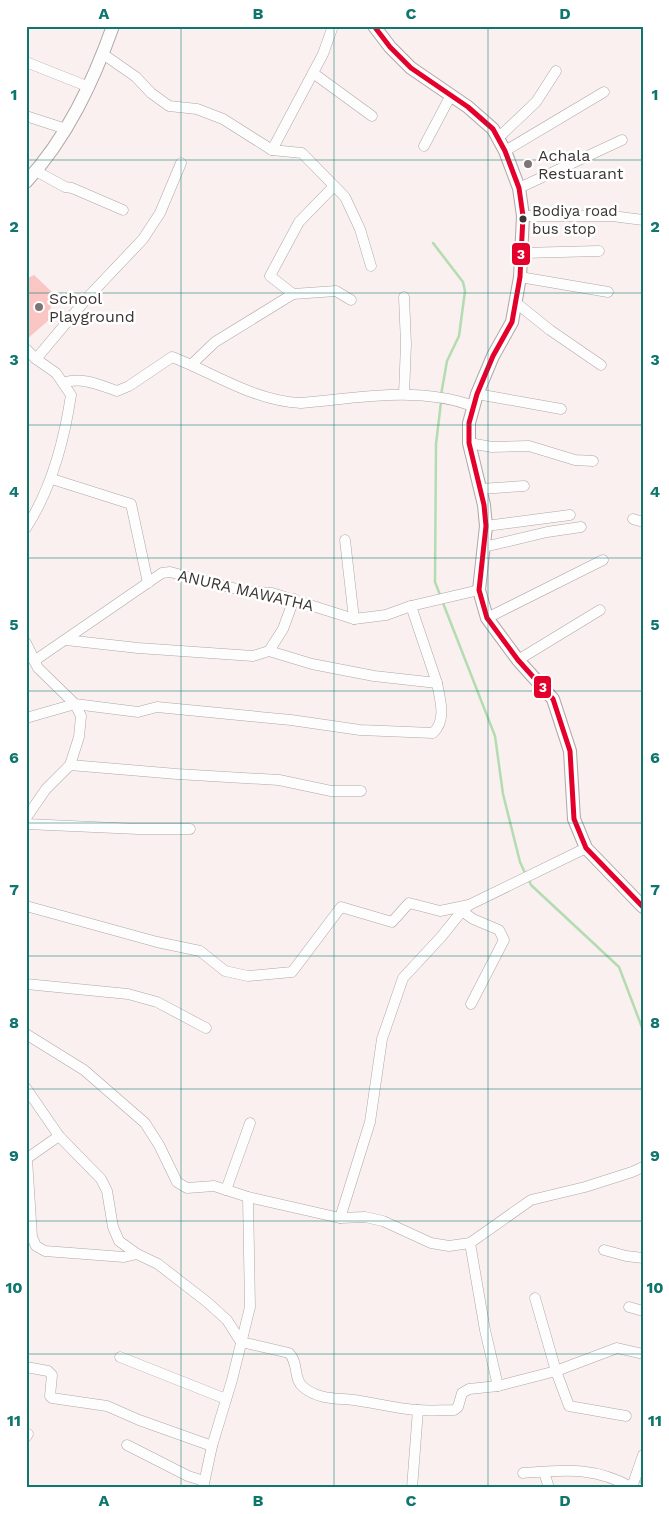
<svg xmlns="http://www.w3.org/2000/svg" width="669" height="1514" font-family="'Work Sans',sans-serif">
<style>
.park{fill:#f9c6c4}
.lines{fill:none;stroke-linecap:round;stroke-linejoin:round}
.stream{stroke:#b4dcb1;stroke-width:2.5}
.minor-casing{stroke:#aea7a6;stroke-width:11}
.major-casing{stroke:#aea7a6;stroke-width:14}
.minor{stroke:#fefdfd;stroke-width:10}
.major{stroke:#fefdfd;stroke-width:12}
.bus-1-casing{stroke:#fff;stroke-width:9}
.bus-1{stroke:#e4002b;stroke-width:5}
.grid{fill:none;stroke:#0f766e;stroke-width:1;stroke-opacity:0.55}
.poi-dot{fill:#7d7675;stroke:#fff;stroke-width:2}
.bus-dot{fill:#3a3433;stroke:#fff;stroke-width:2}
.labels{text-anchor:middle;stroke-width:5;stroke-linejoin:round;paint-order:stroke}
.bus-label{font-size:15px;fill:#3a3433;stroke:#fff;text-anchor:start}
.poi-label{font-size:16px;fill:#3a3433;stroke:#fff;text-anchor:start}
.street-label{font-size:16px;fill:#3a3433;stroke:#fff}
.line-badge{stroke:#fff;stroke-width:2}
.badge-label{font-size:14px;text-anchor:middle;font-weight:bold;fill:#fff}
.neatline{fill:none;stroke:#0f766e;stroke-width:2}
.grid-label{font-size:16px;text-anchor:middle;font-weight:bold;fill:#0f766e}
</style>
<rect width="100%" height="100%" fill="#f9f0ef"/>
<path class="park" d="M34 275 53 293 49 320 27 339 26 279Z"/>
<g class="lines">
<g class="stream">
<path d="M433 243 463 282 465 291 459 336 447 361 441 395"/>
<path d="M440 595 435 582 436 444 441 402"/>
<path d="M443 603 495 736 503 794 520 862 525 873"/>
<path d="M528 878 531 885 619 967 643 1030"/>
<path d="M639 1480 643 1485"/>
</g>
<defs>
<g id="minor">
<path d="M103 54 136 77 151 93 169 106 197 109 223 119 272 150 302 153 345 197 360 229 371 266"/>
<path d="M26 62 89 87"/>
<path d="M313 73 372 116"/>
<path d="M26 116 66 129"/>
<path d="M498 138 536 102 556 71"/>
<path d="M424 146 451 95"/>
<path d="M272 150 323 54 333 26"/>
<path d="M505 151 604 92"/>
<path d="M36 171 65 187 72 188 123 210"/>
<path d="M334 186 299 222 270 276 293 294 336 291 351 300"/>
<path d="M519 188 622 140"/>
<path d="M523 216H612L643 220"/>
<path d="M522 253 599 251"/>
<path d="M520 277 608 292"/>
<path d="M404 297 406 344 404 394"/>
<path d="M515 302 550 330 601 365"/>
<path d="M26 349 36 359 56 373 71 395C64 442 52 488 26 528"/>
<path d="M36 359 88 297 143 239 160 213 181 163"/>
<path d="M192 364 215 342 293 294"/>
<path d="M63 383C80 376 100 385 117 391L129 386 172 357C214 373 254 401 301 403 358 398 418 386 473 406"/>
<path d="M477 394 561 409"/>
<path d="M469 443 492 447 529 446 575 460 593 461"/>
<path d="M52 479 131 504 148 583"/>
<path d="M480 489 524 486"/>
<path d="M633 519 643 522"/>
<path d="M486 526 570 515"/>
<path d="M345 540 354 619"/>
<path d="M484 547 547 532 581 527"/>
<path d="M487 618 603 560"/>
<path d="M66 640 138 648 253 656 269 651 312 664 374 676 437 683 411 606"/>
<path d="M26 643 38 668 75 704 81 716 79 737 70 765 46 789 26 818"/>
<path d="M269 651 283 629 294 599"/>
<path d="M518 660 600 610"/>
<path d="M34 661 162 573 170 572 245 591 272 593 354 619 386 615 411 606 479 590"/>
<path d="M26 718 75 704 138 712 157 707 291 720 360 730 433 733C447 720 440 700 437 683"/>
<path d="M70 765 177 774 279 780 331 791H361"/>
<path d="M26 824 138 829H190"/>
<path d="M26 906 157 942 200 951 225 971 248 976 292 972 341 907 392 922 409 903 440 911 469 905"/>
<path d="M462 911 473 919 499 930 504 940 471 1004"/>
<path d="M26 984 128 994 157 1002 206 1028"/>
<path d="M26 1034 84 1070 145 1123 159 1145 177 1182 187 1188 214 1186 248 1197 340 1218 365 1217 383 1221 431 1243 449 1246 470 1243 531 1200 585 1187 632 1172 643 1167"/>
<path d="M26 1088 59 1136 101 1179 107 1191 113 1227 119 1241 137 1254 158 1264 207 1302 227 1320 241 1342 289 1353C299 1363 293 1379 303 1387 319 1400 336 1398 354 1400 375 1403 395 1408 416 1410 428 1411 442 1410 454 1410L458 1407 462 1393 469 1389 498 1386 556 1371 617 1348 643 1354"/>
<path d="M26 1159 59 1136"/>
<path d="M27 1159 32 1237 36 1246 45 1251 124 1257 137 1254"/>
<path d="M226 1190 250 1123"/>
<path d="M340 1218 370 1122 382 1039 403 978 441 937 462 911 469 905 586 848"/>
<path d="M470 1243 485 1330 498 1386"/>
<path d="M604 1250 626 1256 643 1258"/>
<path d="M535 1298 556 1371 569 1406 626 1416"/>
<path d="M629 1307 643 1311"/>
<path d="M120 1357 226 1399"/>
<path d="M26 1367 48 1371 52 1375 50 1396 52 1398 107 1406 139 1420 212 1446"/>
<path d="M26 1437 28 1434"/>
<path d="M127 1445 188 1476 204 1481"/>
<path d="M544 1472 549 1488"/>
<path d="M523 1473C565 1470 594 1466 633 1488"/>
<path d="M632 1487 643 1455"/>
<path d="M203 1488 212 1446 232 1380 250 1307 248 1197"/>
<path d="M412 1488 418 1410"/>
</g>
<g id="major">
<path d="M374 26 390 47 411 68 468 107 493 129 505 151 519 188 523 216 520 277 512 322 493 356 477 394 469 423V443L484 505 486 526 479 590 487 618 518 660 553 699 570 751 574 819 586 848 643 907"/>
<path d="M26 182C67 138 93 82 113 26"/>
</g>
</defs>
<use href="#minor" class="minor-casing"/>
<use href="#major" class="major-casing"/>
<use href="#minor" class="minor"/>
<use href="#major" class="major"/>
<defs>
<path id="bus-1" d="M374 26 390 47 411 68 468 107 493 129 505 151 519 188 523 216 520 277 512 322 493 356 477 394 469 423V443L484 505 486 526 479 590 487 618 518 660 553 699 570 751 574 819 586 848 643 907"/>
</defs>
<use href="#bus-1" class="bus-1-casing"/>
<use href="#bus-1" class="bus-1"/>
</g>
<path class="grid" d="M181 26V1488M334 26V1488M488 26V1488M26 160H643M26 293H643M26 425H643M26 558H643M26 691H643M26 823H643M26 956H643M26 1089H643M26 1221H643M26 1354H643"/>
<g class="poi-dot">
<circle cx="528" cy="164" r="5"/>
<circle cx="39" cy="307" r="5"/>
</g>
<circle class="bus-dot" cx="523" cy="219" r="4.5"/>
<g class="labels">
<g class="bus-label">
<text x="532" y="216">Bodiya road<tspan x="532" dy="18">bus stop</tspan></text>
</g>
<g class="poi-label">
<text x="538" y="161">Achala<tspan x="538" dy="18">Restuarant</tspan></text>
<text x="49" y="304">School<tspan x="49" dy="18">Playground</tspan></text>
</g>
<g class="street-label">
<text transform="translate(246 590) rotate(13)" y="6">ANURA MAWATHA</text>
</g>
</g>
<g class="line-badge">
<rect x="511" y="242" width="20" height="24" rx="5" fill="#e4002b"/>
<rect x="533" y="675" width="19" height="24" rx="5" fill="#e4002b"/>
</g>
<g class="badge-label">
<text x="521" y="259">3</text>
<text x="543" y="692">3</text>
</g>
<rect width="669" height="1514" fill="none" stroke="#ffffff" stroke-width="55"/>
<rect x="28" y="28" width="614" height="1458" class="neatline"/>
<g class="grid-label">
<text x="104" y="19">A</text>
<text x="258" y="19">B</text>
<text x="411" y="19">C</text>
<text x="565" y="19">D</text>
<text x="14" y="100">1</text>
<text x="655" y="100">1</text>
<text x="14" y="232">2</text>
<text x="655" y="232">2</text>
<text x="14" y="365">3</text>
<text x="655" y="365">3</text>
<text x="14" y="497">4</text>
<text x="655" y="497">4</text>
<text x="14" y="630">5</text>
<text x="655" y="630">5</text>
<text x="14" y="763">6</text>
<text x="655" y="763">6</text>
<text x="14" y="895">7</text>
<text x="655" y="895">7</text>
<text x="14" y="1028">8</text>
<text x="655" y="1028">8</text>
<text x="14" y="1161">9</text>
<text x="655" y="1161">9</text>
<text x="14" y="1293">10</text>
<text x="655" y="1293">10</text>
<text x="14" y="1426">11</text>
<text x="655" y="1426">11</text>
<text x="104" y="1506">A</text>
<text x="258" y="1506">B</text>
<text x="411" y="1506">C</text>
<text x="565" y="1506">D</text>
</g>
</svg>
